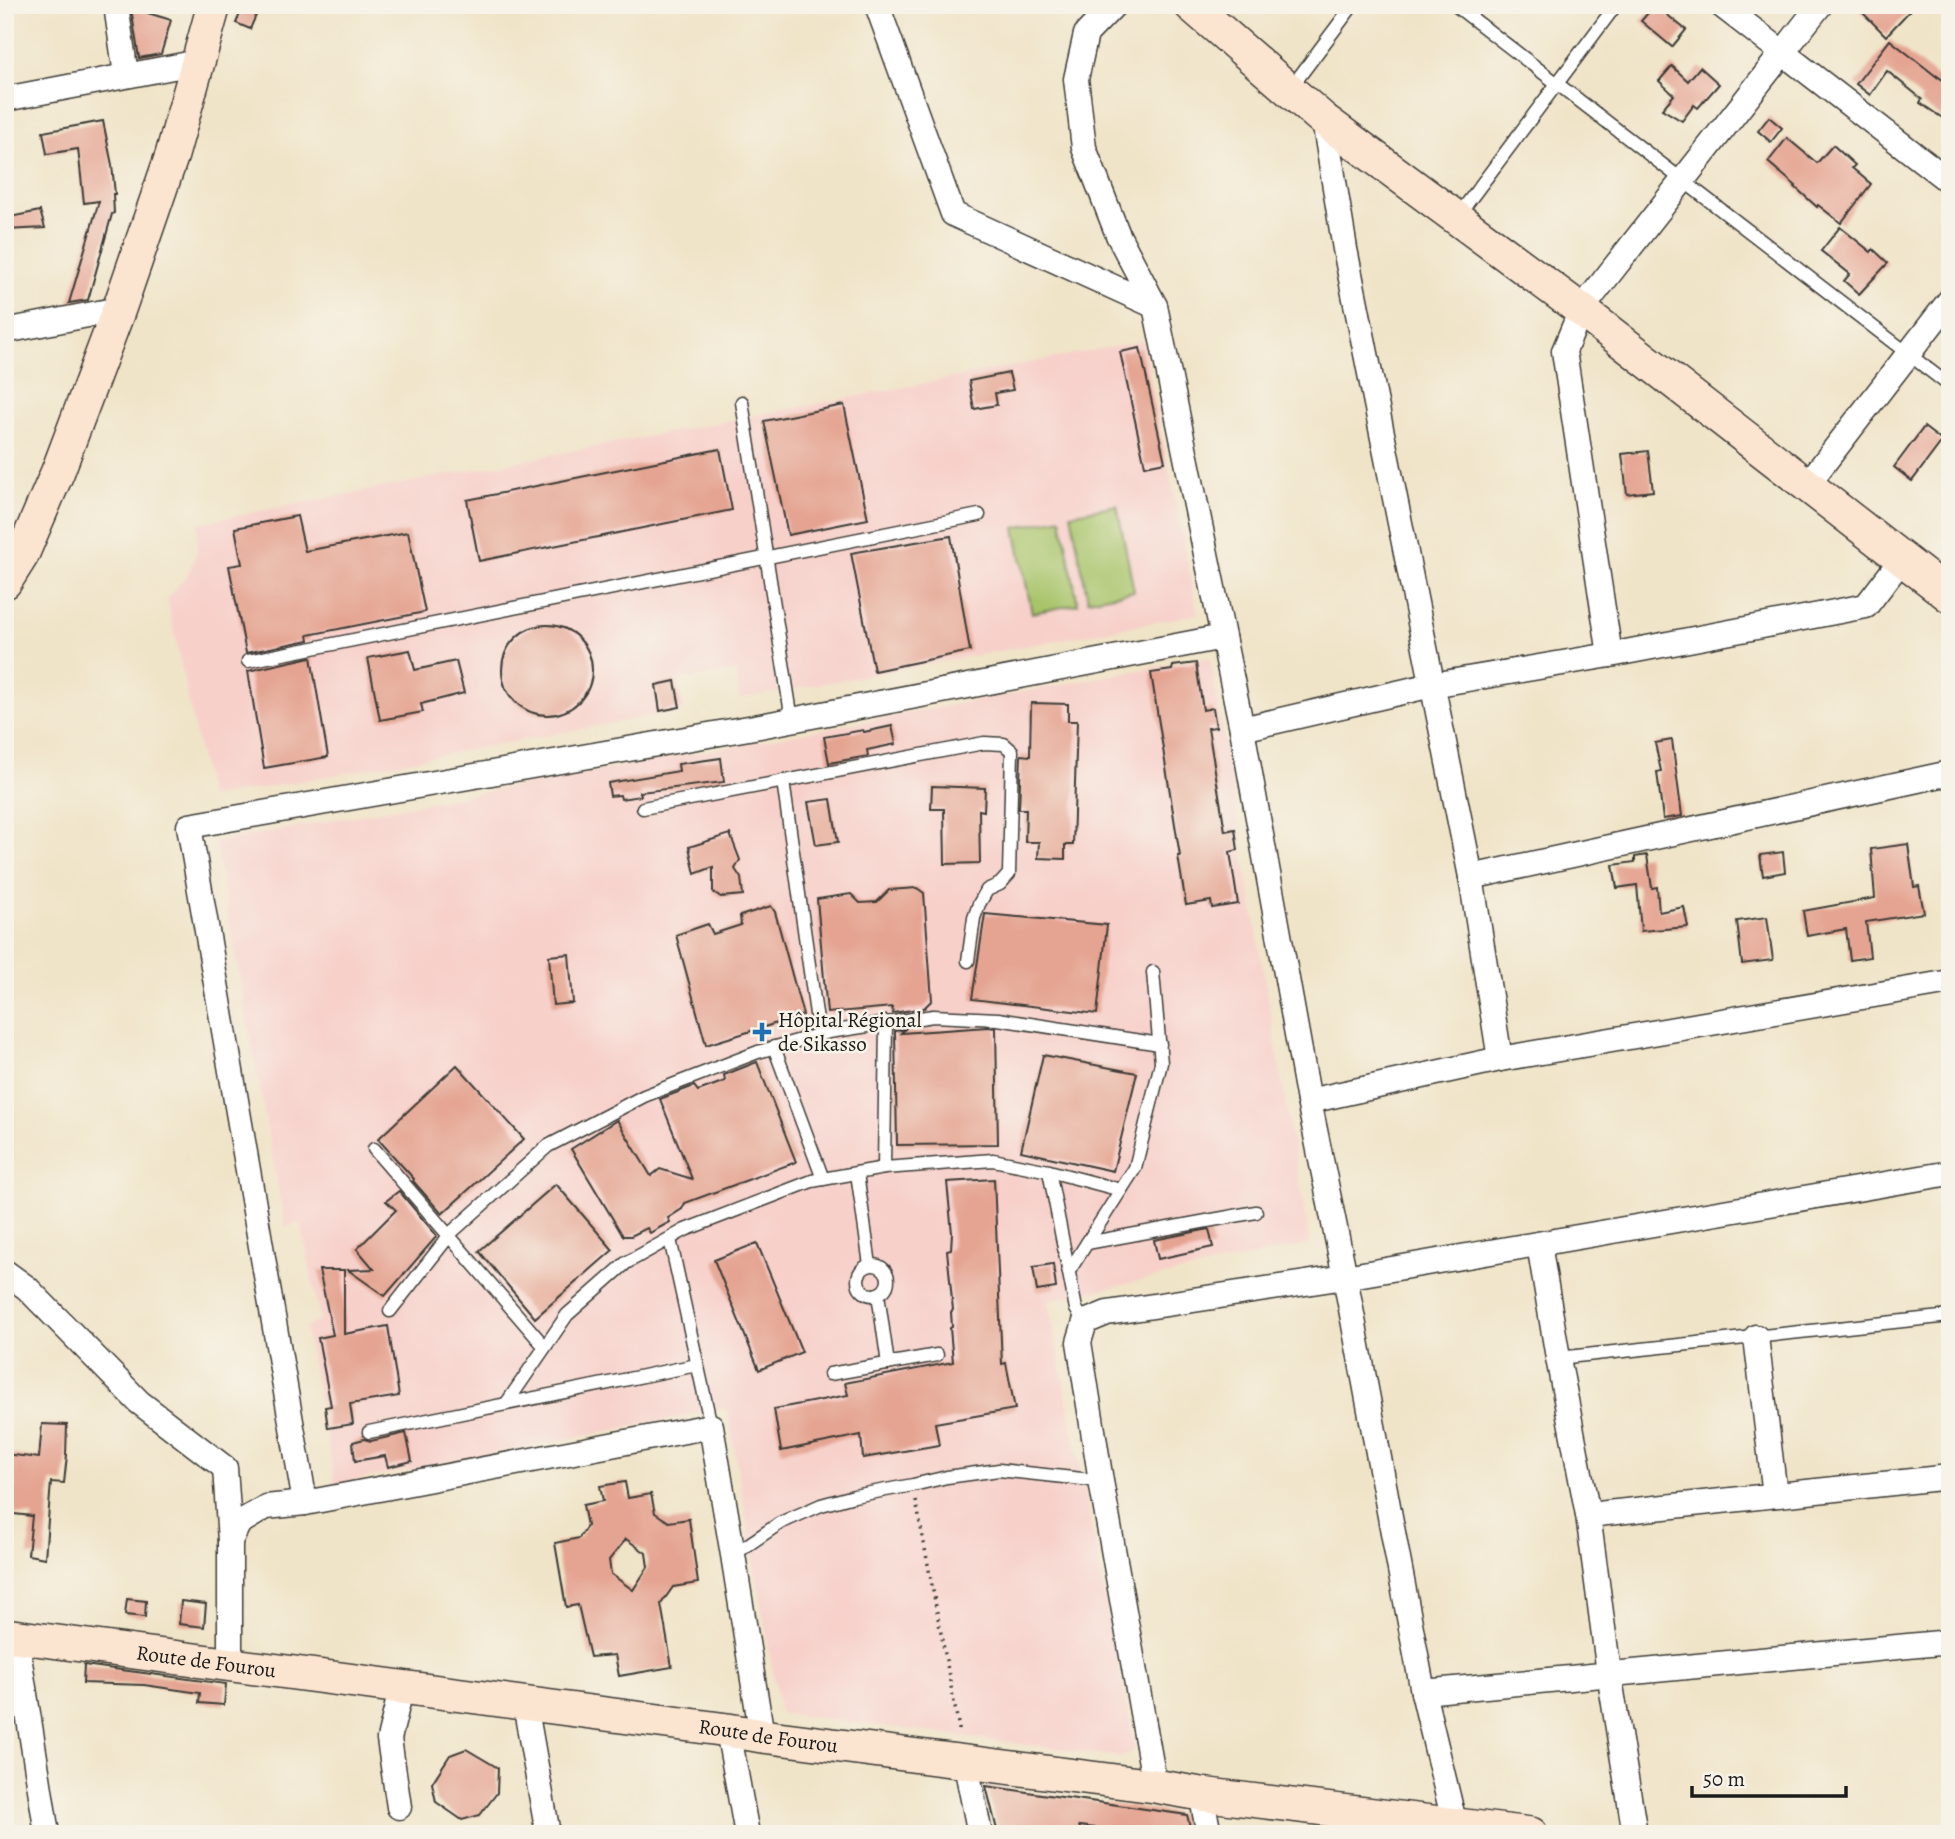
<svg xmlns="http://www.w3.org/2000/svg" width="1955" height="1839" font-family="Alegreya,serif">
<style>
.built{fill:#f7d0ca}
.green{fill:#a8c46b;stroke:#627044;stroke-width:2}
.building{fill:#e5a492;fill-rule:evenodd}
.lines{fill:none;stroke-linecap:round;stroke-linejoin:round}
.lane-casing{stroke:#3c3a36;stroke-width:15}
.street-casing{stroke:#3c3a36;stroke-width:27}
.secondary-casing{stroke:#3c3a36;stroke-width:36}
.path{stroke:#3c3a36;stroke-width:3.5;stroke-dasharray:2 5;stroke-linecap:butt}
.lane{stroke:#fff;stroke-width:12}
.street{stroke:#fff;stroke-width:24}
.secondary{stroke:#fce5d0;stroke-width:33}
.poi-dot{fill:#1f6fb2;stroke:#f7f3e8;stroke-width:2.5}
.labels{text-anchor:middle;stroke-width:5;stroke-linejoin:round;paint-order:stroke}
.poi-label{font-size:21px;fill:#1c1c1c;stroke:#f7f3e8;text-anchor:start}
.street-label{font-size:21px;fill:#1c1c1c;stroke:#f7f3e8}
</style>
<rect width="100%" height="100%" fill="#f7f3e8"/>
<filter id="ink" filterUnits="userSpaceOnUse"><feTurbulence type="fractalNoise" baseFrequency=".0143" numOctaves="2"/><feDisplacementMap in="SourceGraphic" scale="14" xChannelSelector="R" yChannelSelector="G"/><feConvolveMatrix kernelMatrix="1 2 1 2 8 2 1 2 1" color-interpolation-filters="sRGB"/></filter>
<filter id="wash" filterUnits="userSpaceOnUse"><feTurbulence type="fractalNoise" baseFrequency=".00686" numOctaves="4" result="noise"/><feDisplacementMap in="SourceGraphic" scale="28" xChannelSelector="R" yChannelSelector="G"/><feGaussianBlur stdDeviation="1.57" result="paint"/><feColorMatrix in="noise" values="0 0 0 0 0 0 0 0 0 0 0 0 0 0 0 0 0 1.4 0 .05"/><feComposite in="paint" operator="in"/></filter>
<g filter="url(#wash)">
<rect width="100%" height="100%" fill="#f0e4c8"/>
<g class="built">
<path d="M1143 341 1198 614 740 699 735 671 679 680 684 710 209 798 167 598 187 576 197 552 198 523Z"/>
<path d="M1210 657 1310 1244 1048 1301 1135 1750 1121 1757 780 1713 727 1408 335 1484 305 1327 320 1320 301 1223 285 1227 215 842Z"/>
</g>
<g class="green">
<path d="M1117 505 1134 591 1088 600 1071 514Z"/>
<path d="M1061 518 1078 604 1032 613 1015 528Z"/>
</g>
<g id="blocks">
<g class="building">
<path d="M1655 5 1686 30 1672 47 1641 21Z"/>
<path d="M1855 5H1915L1886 36Z"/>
<path d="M243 7 257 13 250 29 236 23Z"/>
<path d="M131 8 171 20 161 54 139 58Z"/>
<path d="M1890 40 1937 77V76L1950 85V123L1920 103 1922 99 1887 71 1870 95 1856 84Z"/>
<path d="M1672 66 1688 81 1700 67 1719 84 1698 108 1694 105 1682 121 1662 109 1674 95 1659 81Z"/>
<path d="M1769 117 1782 128 1771 142 1758 131Z"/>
<path d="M103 121 112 165 115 194H113L114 213 112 214 88 300 69 303 99 201 84 203 78 149 47 154 43 132Z"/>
<path d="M1787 138 1817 163 1833 145 1855 165 1852 168 1871 184 1841 223 1818 205 1817 207 1795 187 1796 186 1768 162Z"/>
<path d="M40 211 45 228 5 230V218Z"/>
<path d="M1840 227 1871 252 1873 249 1888 263 1859 294 1844 281 1850 274 1821 251Z"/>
<path d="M1140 348 1165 462 1145 466 1120 352Z"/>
<path d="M1009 373 1013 390 995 393 997 405 974 409 969 381Z"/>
<path d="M844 405 868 519 788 535 764 421Z"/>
<path d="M1924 427 1942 441 1912 481 1894 467Z"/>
<path d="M720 449 732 510 479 561 467 500Z"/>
<path d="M1648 451 1653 491 1627 494 1622 454Z"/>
<path d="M297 516 305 551 408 532 425 612 308 635 309 640 246 653 229 566 242 564 235 528Z"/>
<path d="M951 536 970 651 874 671 851 553Z"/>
<circle cx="547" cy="670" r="45"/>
<path d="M410 650 415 670 456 661 464 693 421 704 423 712 380 720 368 658Z"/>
<path d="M311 657 328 757 264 768 248 671Z"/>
<path d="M1196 663 1203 710 1213 708 1216 727 1208 728 1225 831 1235 829 1238 850 1230 852 1238 904 1212 908 1211 901 1186 905 1178 856H1180L1151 673 1172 670 1173 666Z"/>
<path d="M675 681 680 707 660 711 656 685Z"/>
<path d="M1031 703 1068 704V721H1077L1073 845H1065V859L1038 858 1039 842H1025L1026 809H1019L1021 755 1030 756Z"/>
<path d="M892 726 896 744 867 750 868 756 829 763 824 737 863 730 864 732Z"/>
<path d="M1672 740 1682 816 1663 819 1657 772 1661 771 1655 743Z"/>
<path d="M721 758 724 782 640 792 641 796 621 799 620 795 610 796 608 783 679 771 678 764Z"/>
<path d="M932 786 985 788 984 811 979 810 980 863 945 864 944 809H931Z"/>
<path d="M831 799 838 842 816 845 808 802Z"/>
<path d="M730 834 740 860 735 869 741 878 743 895 721 897 713 892V867L695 874 689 847Z"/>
<path d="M1908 844 1914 887 1919 886 1924 913 1866 922 1870 957 1850 960 1846 929 1807 936 1803 911 1875 898 1871 849Z"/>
<path d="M1783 852 1785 872 1763 876 1760 855Z"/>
<path d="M1647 855 1652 888 1657 887 1659 912 1684 907 1688 927 1641 931 1637 885 1617 888 1613 865 1635 862V857Z"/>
<path d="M917 888 924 893 932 1000 924 1008 893 1013 892 1007 827 1013 817 899 851 894 860 903 877 902 889 890Z"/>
<path d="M771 906 775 912 803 1015 706 1045 676 935 708 924 713 934 741 925 740 916Z"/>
<path d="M985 914 1107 925 1097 1014 972 999Z"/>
<path d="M1767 917 1773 960 1742 964 1737 921Z"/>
<path d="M569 954 573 1003 553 1005 549 956Z"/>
<path d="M988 1027 996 1028 998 1144 897 1145 895 1031 905 1029 901 1033Z"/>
<path d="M1043 1055 1137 1073 1113 1171 1021 1151Z"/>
<path d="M757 1062 796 1162 685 1203 682 1209 668 1218 670 1222 650 1233 647 1228 631 1236H623L571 1149 617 1120 651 1176 660 1169 692 1179 660 1099 694 1086 698 1091 725 1081 724 1075Z"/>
<path d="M457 1065 524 1139 442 1214 413 1181 414 1179 378 1139Z"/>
<path d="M994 1179 1002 1364 1006 1363 1015 1409 935 1423 939 1445 863 1458 861 1435 781 1451 774 1409 848 1395 845 1383 953 1362 950 1328 952 1327 951 1312 953 1310 947 1250 951 1249 952 1233 947 1182Z"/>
<path d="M556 1184 613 1250 535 1318 479 1251Z"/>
<path d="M399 1191 437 1236 385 1296 348 1270 374 1269 357 1249 396 1210 386 1201Z"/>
<path d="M1209 1229 1213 1247 1158 1259 1154 1240Z"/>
<path d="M757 1243 802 1352 759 1370 714 1260Z"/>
<path d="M1053 1264 1056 1288 1037 1291 1033 1267Z"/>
<path d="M319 1270H344V1334L388 1326 399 1396 350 1404 353 1424 328 1428 325 1407 331 1406 318 1338 333 1335Z"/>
<path d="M42 1424 67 1425 66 1455H67L64 1483 51 1482 45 1558 28 1555 32 1516 5 1513V1454L39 1458Z"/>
<path d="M406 1433 412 1461 388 1467 385 1456 355 1461 353 1442 364 1439 371 1441Z"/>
<path d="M625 1482 628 1498 651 1494 655 1513 669 1522 689 1519 698 1583 673 1587 661 1604 672 1667 619 1676 615 1655 590 1657 578 1605 566 1607 555 1543 579 1538 587 1526 583 1505 603 1501 600 1486ZM626 1539 646 1553 648 1567 633 1590 611 1574 609 1560Z"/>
<path d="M127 1599 146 1601 145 1617 125 1615Z"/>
<path d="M181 1601 206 1604 204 1627 179 1624Z"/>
<path d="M84 1665 226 1684 224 1705 199 1703 200 1693 144 1685 83 1683Z"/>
<path d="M466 1749 498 1768 497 1793 480 1815 462 1820 436 1802 432 1783 450 1755Z"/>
<path d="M986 1786 1187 1815 1192 1834H1126V1832L1079 1826 1082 1834H998Z"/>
</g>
</g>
</g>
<g filter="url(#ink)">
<use href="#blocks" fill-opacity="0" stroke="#3c3a36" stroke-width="2"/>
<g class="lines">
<defs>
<g id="lane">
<path d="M1455 5 1950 386"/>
<path d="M1290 89 1353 5"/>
<path d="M1457 217 1616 5"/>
<path d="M742 402 792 720"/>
<path d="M248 661 979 515"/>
<path d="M783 781 819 1035"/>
<path d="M643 808 984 743 1004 744 1012 751 1009 874 1000 884 987 890 979 904 974 918 968 961"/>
<path d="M774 1047 823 1179"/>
<path d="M374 1149 545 1347"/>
<path d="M884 1168 886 1022"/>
<path d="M1049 1171 1076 1309 1085 1322"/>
<path d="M857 1173 870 1265"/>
<path d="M670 1239 711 1426"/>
<path d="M1087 1243 1256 1212"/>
<circle cx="873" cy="1280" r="15"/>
<path d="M1069 1271 1135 1168 1161 1063 1153 972"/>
<path d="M878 1294 888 1364"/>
<path d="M390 1311 452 1232 548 1146 644 1096 758 1052 829 1032 933 1016 998 1019 1160 1044"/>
<path d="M1558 1358 1950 1316"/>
<path d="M830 1374 937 1355"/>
<path d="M506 1404 567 1315 626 1263 685 1230 812 1181 884 1168 993 1160 1049 1171 1121 1190"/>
<path d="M369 1432 697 1365"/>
<path d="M733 1555 780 1523 821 1505 854 1496 913 1485 947 1477 999 1470 1101 1481"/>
</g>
<g id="street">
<path d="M116 5 126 75"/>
<path d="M877 5 953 214 1155 306"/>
<path d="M1114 5 1086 34 1076 79 1084 148 1118 235 1155 306 1242 729 1309 1101 1345 1277 1423 1692 1457 1834"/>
<path d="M1721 5 1950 182"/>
<path d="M5 99 199 62"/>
<path d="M1324 120 1345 249 1471 877 1500 1059"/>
<path d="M5 331 119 309"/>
<path d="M1807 485 1950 300"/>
<path d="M1610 655 1564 351 1581 310 1820 5"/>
<path d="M1242 729 1432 685 1610 655 1866 606 1902 559"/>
<path d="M1471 877 1950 773"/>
<path d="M1309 1101 1500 1059 1950 982"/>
<path d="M1539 1244 1558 1358 1588 1515 1609 1673 1635 1834"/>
<path d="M5 1272 27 1288 139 1402 225 1468 230 1541"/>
<path d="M1756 1337 1775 1495"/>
<path d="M305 1503 189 826 760 726 1223 637"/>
<path d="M1588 1515 1950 1477"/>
<path d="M16 1637 47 1834"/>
<path d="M230 1663V1541L239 1523 266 1507 305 1503 711 1426 733 1555 762 1736"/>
<path d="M1423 1692 1950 1642"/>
<path d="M525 1704 548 1834"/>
<path d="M728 1730 747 1834"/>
<path d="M965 1760 980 1834"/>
<path d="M1155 1786 1101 1481 1079 1342 1085 1322 1107 1313 1345 1277 1950 1173"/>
<path d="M1201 1794 1209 1834"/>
<path d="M399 1807 389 1739 402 1686"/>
</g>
<g id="secondary">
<path d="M1191 5 1324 120 1581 310 1950 596"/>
<path d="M5 582 22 555 58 471 119 309 172 155 214 5"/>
<path id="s1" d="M5 1635 728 1730 762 1736 1155 1786 1201 1794 1531 1834"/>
</g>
</defs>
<use href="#lane" class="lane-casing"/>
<use href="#street" class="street-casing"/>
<use href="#secondary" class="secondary-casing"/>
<path class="path" d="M916 1501 960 1734"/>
<use href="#lane" class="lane"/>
<use href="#street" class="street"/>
<use href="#secondary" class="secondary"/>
</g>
</g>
<path class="poi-dot" d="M758.5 1021.5h7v7h7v7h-7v7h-7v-7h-7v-7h7z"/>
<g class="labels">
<g class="poi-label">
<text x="778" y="1027">Hôpital Régional<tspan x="778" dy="24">de Sikasso</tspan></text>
</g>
<g class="street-label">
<text dy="7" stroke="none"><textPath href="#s1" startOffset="203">Route de Fourou</textPath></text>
<text dy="7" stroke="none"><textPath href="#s1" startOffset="770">Route de Fourou</textPath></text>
</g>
</g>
<rect width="1955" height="1839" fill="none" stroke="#f7f3e8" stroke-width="28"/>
<path d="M1692 1786v10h154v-10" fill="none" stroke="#1c1c1c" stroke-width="3.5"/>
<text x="1703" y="1786" font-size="21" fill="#1c1c1c" stroke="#f7f3e8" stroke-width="5" paint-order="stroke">50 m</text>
</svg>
